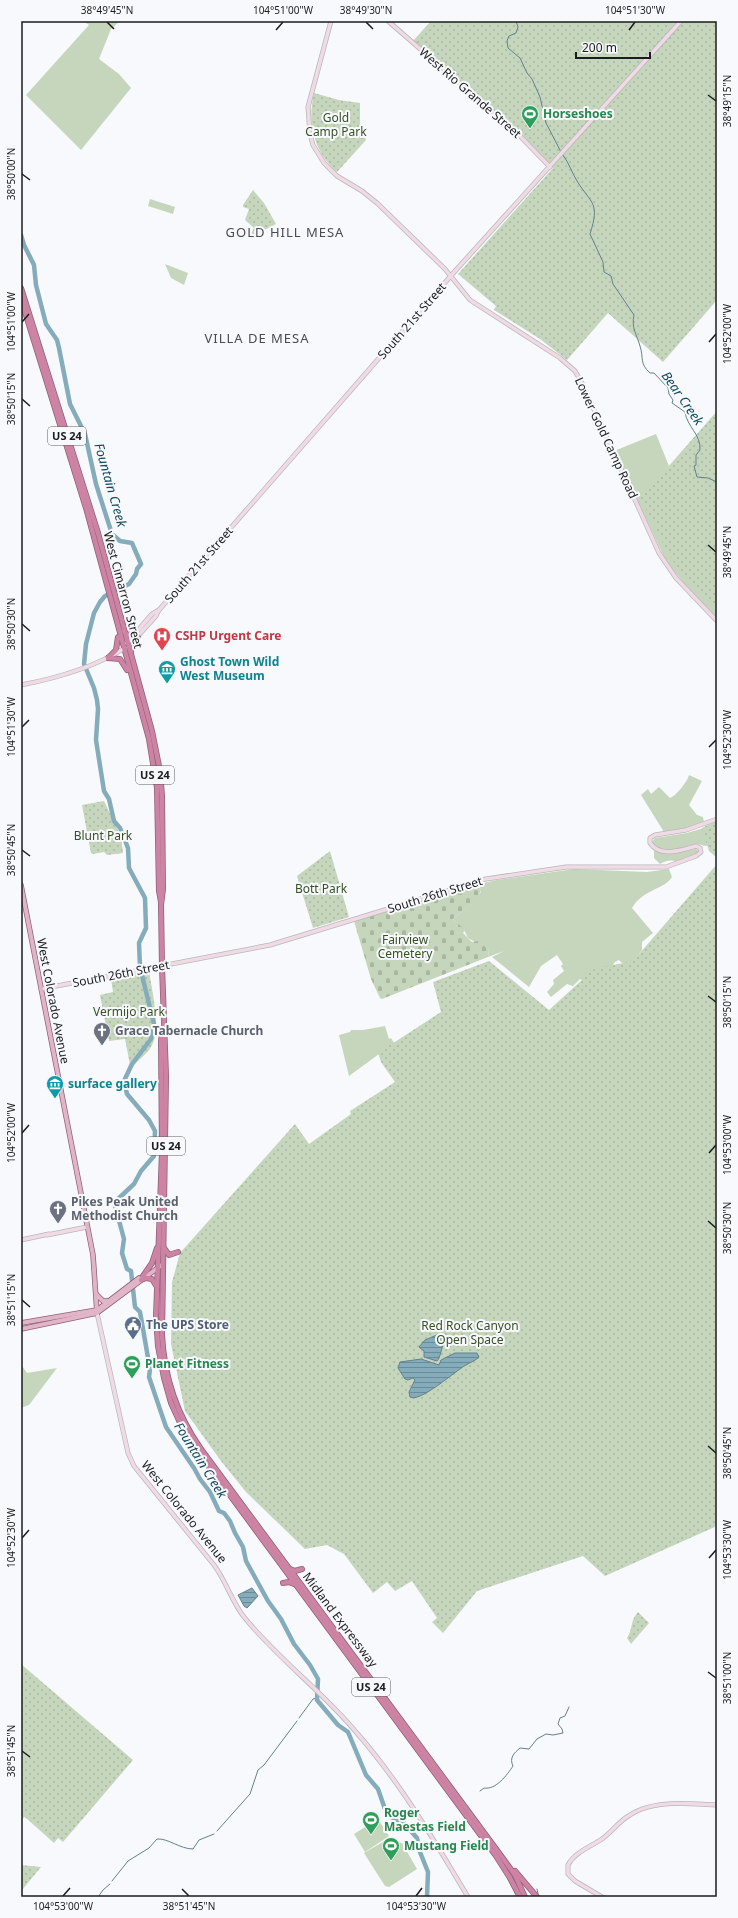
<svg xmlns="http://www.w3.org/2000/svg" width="738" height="1918" font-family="'Noto Sans',sans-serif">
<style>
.green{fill:#c5d6bc}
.cemetery{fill:url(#cemetery-stones)}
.park{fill:url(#park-dots)}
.water{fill:url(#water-rules);stroke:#64818c}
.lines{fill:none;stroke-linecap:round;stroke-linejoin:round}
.stream{stroke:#64818c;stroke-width:1}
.river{stroke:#84acbb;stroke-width:4.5}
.secondary-casing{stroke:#b8b8bb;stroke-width:5}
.primary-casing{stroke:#8f5f75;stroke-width:5.5}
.highway-casing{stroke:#8f5f75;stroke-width:6}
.secondary{stroke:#f0dae4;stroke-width:3.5}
.primary{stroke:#e1b5c8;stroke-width:4}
.highway{stroke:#cd83a4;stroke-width:4.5}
.ticks{fill:none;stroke:#1b1c1d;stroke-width:1.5}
.labels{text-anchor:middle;stroke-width:4;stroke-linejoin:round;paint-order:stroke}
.shield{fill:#f8f9fc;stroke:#5d5e60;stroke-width:1}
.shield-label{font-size:11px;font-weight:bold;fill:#1b1c1d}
.street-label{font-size:12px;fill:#1b1c1d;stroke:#f8f9fc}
.leisure-label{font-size:12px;font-weight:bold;fill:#27864d;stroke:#f8f9fc;text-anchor:start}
.park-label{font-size:12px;fill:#355022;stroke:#f8f9fc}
.health-label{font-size:12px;font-weight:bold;fill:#be3a42;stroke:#f8f9fc;text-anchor:start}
.culture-label{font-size:12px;font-weight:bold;fill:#0d838f;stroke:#f8f9fc;text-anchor:start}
.worship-label{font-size:12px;font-weight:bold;fill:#5b616d;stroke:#f8f9fc;text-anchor:start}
.service-label{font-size:12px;font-weight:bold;fill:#4e5e75;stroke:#f8f9fc;text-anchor:start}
.neighbourhood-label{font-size:13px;letter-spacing:1px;fill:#4b4b4e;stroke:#f8f9fc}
.water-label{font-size:13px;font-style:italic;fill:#124a5c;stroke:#f8f9fc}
.neatline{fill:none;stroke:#1b1c1d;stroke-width:1.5}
.ticks-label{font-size:10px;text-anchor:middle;fill:#1b1c1d}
</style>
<defs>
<pattern id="cemetery-stones" width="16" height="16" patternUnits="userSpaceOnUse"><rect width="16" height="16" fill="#c5d6bc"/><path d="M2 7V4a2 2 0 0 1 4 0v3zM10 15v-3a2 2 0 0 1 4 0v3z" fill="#a9b7a1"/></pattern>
<pattern id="park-dots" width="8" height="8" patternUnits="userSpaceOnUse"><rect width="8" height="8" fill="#c5d6bc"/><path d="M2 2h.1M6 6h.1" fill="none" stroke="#a9b7a1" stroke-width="1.8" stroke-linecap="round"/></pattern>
<pattern id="water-rules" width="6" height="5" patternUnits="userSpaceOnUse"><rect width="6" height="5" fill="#84acbb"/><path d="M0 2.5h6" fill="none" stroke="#6b8b97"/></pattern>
</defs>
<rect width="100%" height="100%" fill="#f8f9fc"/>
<g class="green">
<path d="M83 21H120L111 29 99 59 119 74 131 88 81 150 26 95 89 25Z"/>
<path d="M150 199 175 207 173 214 148 206Z"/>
<path d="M165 264 188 273 184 285 171 278Z"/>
<path d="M656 434 669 466 640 500 717 530V618L686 586 666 561 614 451Z"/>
<path d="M689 775 702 781 689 805 697 815 703 817 704 823 678 830 664 832 641 795 648 789 651 794 659 787 670 798C677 795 687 782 689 775Z"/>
<path d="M707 827 708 846C704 846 699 844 695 844 681 847 663 858 652 842L655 838 687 833Z"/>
<path d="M696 849 700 852 676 862C671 859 665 861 660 864L654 858V850C676 856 675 852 696 849Z"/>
<path d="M574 869 647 872 669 869 672 877C664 890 643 889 632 908L653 933 642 942V950L630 966 626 967 619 960 615 962 610 969 584 981 580 979 573 986 567 984 551 997 547 992 554 984 553 980 564 971 561 966 563 964 557 955 541 966 529 987 492 957 504 951 488 957 489 950 468 938 464 930 453 919 470 905 481 892 479 884 497 880Z"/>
<path d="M385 1026 389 1039 391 1038 394 1043 349 1076 339 1035 350 1032 351 1030H363Z"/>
<path d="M21 1364 27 1373 57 1368 29 1405 21 1408Z"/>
<path d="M378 1819 389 1836 365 1852 354 1834Z"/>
<path d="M386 1840 402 1843 417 1869 389 1887 385 1886 364 1853Z"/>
</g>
<path class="cemetery" d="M477 884 481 890C478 902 462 911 453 919L465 930 463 933 472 942 478 941 489 950 488 957 382 999 380 998 371 979 354 921Z"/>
<g class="park">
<path d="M431 21H717V300L663 362 608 313 567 360 540 339 494 310 496 306 458 274 553 168 519 132 413 41Z"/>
<path d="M314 93 339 100 360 103V126L366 140 337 172C314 152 307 123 314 93Z"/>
<path d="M253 190 264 203 276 224 253 236 251 234 254 228 245 220 249 209 243 207V205Z"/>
<path d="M717 411V608C700 593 683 577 671 558 659 539 654 517 639 500Z"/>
<path d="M104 801 121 837 123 853 107 855 104 852 93 854 91 853 82 805Z"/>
<path d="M717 820V858L709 851 702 828Z"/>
<path d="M330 851 349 917 313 928 297 876Z"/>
<path d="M717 864V1526L605 1576 583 1556 477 1591 443 1633 432 1622 437 1618 412 1581 395 1591 387 1582 373 1593 344 1554 327 1545 305 1549 246 1492 221 1461 185 1411 171 1344 172 1282 180 1253 295 1124 309 1144 351 1114 350 1111 395 1082 381 1062 378 1053 441 1012 433 982 489 961 549 1010 594 969 633 961Z"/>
<path d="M149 971C152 992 162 1029 151 1047 146 1056 136 1060 131 1070L125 1039 109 1041 100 995 113 992 111 979Z"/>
<path d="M638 1612 649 1623 631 1644 627 1638C633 1629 630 1621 638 1612Z"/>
<path d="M21 1664 133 1760 63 1842 58 1838 54 1843 25 1817 21 1819Z"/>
<path d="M21 1865 41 1867 22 1890 21 1889Z"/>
</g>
<g class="water">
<path d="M437 1335 442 1336 445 1341C441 1347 441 1357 437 1361L424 1357V1351L419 1347 425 1340Z"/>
<path d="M455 1353H477L479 1357C475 1361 471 1362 466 1365 455 1371 420 1403 410 1397L409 1392 415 1380 413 1378 408 1380 405 1379 398 1368 400 1362 421 1359 439 1365 441 1360Z"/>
<path d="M252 1588 258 1596 247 1608 244 1606 238 1595Z"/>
</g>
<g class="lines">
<g class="stream">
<path d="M516 21 518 27 516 33 509 36 507 41 508 48 520 58 527 73 532 79 540 97 546 123 561 152"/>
<path d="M563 155C569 163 572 173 577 181 592 205 600 202 590 234L603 262 604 272 611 276 613 284 634 315C631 328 637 335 640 346 644 358 639 363 650 373H654L668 388 669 394 673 400 672 403 685 412C687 427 701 434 700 450L696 455V465L694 466 697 477 708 478 717 482"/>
<path d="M299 1718 313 1699 317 1698"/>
<path d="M480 1791 484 1788C496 1790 507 1775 513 1766 509 1758 514 1753 520 1748L529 1749 537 1739 546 1734 553 1735 563 1733 562 1729 558 1724 560 1718 565 1716 569 1707"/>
<path d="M217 1831 250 1794 258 1770 264 1765 297 1721"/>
<path d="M112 1881 128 1861 149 1848 157 1839C168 1838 180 1849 193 1849L199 1840 214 1834"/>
<path d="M537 1889 538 1894"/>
<path d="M98 1897 103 1890 110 1884"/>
</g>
<path class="river" d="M21 235 24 245 34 265 36 285 46 324 57 340 59 348 70 404 85 434 96 484 112 534 120 541 132 543 141 564 137 569 136 574 129 584 105 596 100 602 94 613 86 644 84 664 94 688 97 700 98 709 96 740 104 791 109 799 114 821 120 828 128 848 129 868 145 898 146 928 139 943 140 967 154 1024 151 1039 132 1064 124 1081 127 1094 149 1120 155 1131 154 1156 141 1171 134 1184 118 1199 115 1206 124 1239 122 1253 127 1269 131 1271 135 1307 140 1312 150 1369 149 1377 166 1427 194 1468 200 1479 210 1492 219 1511 224 1513 230 1521 235 1533 243 1547 246 1561 268 1601 281 1619 294 1644 310 1665 318 1679 317 1700 338 1725 348 1732 366 1775 378 1789 386 1812 389 1816 404 1823 417 1838 420 1852 428 1872 427 1897"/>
<defs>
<g id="secondary">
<path d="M331 21 308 107 310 134 313 145 324 163 337 176 362 191 377 203 445 269 470 300 560 358 575 371 583 385 659 553 676 578 717 621"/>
<path d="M388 21 518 134 550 167"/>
<path d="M137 637 156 616 159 610"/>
<path d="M127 643 152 614 159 610 456 270 681 21"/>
<path d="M21 685C58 678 93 668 125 648"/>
<path d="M41 989 270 945 486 879 566 867H666L696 856 701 852 700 848 696 846C682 850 660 858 650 843V838L655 835 686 830 717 819"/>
<path d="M47 1235 87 1227"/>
<path d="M21 1240 49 1234"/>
<path d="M97 1313 128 1453 134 1466 214 1565C226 1581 232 1602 244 1617 278 1659 322 1691 356 1732 400 1782 434 1840 468 1897"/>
<path d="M602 1897 575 1881 568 1874V1865C575 1852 590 1847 602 1839 612 1832 619 1821 630 1815 652 1800 691 1803 717 1805"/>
</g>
<g id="primary">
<path d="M21 885 93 1255 97 1313"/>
<path d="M96 1294 103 1301H108"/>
<path d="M21 1323 97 1310 139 1278"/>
<path d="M21 1329 97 1313 163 1264"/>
</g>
<g id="highway">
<path d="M21 288 98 533 152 731 160 771 162 796 163 889 161 905 162 966 166 1076 162 1335C164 1376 177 1415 201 1449L502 1857 515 1875 525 1897"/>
<path d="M21 299 86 508 149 739 157 788 159 891 161 902"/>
<path d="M124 631 127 635 136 633"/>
<path d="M131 653V647L138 636"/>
<path d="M108 658 116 650 118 637"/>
<path d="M108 658 120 659 127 670"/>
<path d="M163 1030 161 1040 162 1151 156 1317 158 1346 164 1378 171 1403 182 1427 201 1456 496 1856 510 1878 520 1897"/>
<path d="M164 1248 169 1255 178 1252"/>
<path d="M143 1276 152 1263 157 1248"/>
<path d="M141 1280 146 1278 152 1279 157 1287"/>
<path d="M290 1569 295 1571 302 1569"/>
<path d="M283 1583 289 1582 294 1584"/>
<path d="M515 1871 537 1897"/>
</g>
</defs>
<use href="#secondary" class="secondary-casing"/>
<use href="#primary" class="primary-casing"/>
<use href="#highway" class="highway-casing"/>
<use href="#secondary" class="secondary"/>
<use href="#primary" class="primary"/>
<use href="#highway" class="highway"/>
</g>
<path class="ticks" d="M107 22 114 29M366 22 373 29M276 30 283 22M629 30 635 22M708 95 716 101M22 174 30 180M22 322 29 314M709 342 716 334M22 399 30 406M708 545 716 552M22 624 30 631M22 727 29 720M709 747 716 740M22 850 30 856M708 996 716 1002M22 1133 29 1125M709 1153 716 1145M708 1221 716 1228M22 1300 30 1307M708 1446 716 1453M22 1538 29 1530M709 1558 716 1550M708 1672 716 1678M22 1751 30 1757M182 1889 189 1896M63 1896 70 1888M416 1896 422 1888"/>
<defs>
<symbol id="stadium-pin" viewBox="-11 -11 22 30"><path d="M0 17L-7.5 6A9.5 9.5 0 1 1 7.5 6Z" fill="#2e9e5b" stroke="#f8f9fc"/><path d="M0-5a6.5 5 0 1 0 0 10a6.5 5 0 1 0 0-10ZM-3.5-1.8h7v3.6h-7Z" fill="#fff"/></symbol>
<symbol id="hospital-pin" viewBox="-11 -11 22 30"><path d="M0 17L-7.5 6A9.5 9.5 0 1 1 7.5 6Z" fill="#e0444e" stroke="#f8f9fc"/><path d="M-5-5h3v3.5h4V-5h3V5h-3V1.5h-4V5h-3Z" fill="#fff"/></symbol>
<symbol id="museum-pin" viewBox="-11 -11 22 30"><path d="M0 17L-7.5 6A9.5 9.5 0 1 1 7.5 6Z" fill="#0f9aa8" stroke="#f8f9fc"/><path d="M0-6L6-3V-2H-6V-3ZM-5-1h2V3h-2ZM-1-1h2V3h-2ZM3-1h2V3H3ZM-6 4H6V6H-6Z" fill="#fff"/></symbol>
<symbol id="church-pin" viewBox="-11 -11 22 30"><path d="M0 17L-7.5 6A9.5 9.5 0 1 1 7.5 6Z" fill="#6b7280" stroke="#f8f9fc"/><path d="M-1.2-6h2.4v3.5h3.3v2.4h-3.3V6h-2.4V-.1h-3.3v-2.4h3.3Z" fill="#fff"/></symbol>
<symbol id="civic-pin" viewBox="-11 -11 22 30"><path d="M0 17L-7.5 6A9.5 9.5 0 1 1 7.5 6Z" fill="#5c6f8a" stroke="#f8f9fc"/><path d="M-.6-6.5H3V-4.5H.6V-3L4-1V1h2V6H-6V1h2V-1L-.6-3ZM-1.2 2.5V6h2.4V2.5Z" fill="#fff"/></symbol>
</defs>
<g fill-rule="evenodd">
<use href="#stadium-pin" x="520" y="104" width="20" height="27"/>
<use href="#hospital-pin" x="152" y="626" width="20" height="27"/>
<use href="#museum-pin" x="157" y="659" width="20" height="27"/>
<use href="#church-pin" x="92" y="1021" width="20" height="27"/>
<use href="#museum-pin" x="45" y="1074" width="20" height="27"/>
<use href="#church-pin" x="48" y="1199" width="20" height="27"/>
<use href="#civic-pin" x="123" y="1315" width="20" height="27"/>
<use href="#stadium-pin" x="122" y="1354" width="20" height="27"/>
<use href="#stadium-pin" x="361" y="1810" width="20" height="27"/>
<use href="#stadium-pin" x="381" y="1836" width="20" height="27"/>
</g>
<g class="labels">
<g class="shield">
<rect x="48" y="427" width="38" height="18" rx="3"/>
<rect x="136" y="766" width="38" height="18" rx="3"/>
<rect x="147" y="1137" width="38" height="18" rx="3"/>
<rect x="352" y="1678" width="38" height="18" rx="3"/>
</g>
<g class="shield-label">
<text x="67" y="440">US 24</text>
<text x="155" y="779">US 24</text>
<text x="166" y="1150">US 24</text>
<text x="371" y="1691">US 24</text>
</g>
<g class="street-label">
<text transform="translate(470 93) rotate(41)" y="4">West Rio Grande Street</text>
<text transform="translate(412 321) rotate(-49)" y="4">South 21st Street</text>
<text transform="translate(606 438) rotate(65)" y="4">Lower Gold Camp Road</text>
<text transform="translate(199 565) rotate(-49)" y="4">South 21st Street</text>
<text transform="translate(123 590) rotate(75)" y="4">West Cimarron Street</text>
<text transform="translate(435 895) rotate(-17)" y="4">South 26th Street</text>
<text transform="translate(121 974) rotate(-11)" y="4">South 26th Street</text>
<text transform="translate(53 1001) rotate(79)" y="4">West Colorado Avenue</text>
<text transform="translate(184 1512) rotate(51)" y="4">West Colorado Avenue</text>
<text transform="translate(340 1620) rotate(53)" y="4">Midland Expressway</text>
</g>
<g class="leisure-label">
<text x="543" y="118">Horseshoes</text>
<text x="145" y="1368">Planet Fitness</text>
<text x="384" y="1817">Roger<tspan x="384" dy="14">Maestas Field</tspan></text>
<text x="404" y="1850">Mustang Field</text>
</g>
<g class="park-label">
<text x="336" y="122">Gold<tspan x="336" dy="14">Camp Park</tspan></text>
<text x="103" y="840">Blunt Park</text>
<text x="321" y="893">Bott Park</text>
<text x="405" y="944">Fairview<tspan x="405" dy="14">Cemetery</tspan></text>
<text x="129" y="1016">Vermijo Park</text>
<text x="470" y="1330">Red Rock Canyon<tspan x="470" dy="14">Open Space</tspan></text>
</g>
<g class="health-label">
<text x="175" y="640">CSHP Urgent Care</text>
</g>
<g class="culture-label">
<text x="180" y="666">Ghost Town Wild<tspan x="180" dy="14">West Museum</tspan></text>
<text x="68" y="1088">surface gallery</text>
</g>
<g class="worship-label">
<text x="115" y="1035">Grace Tabernacle Church</text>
<text x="71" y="1206">Pikes Peak United<tspan x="71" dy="14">Methodist Church</tspan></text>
</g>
<g class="service-label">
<text x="146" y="1329">The UPS Store</text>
</g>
<g class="neighbourhood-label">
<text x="285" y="237">GOLD HILL MESA</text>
<text x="257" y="343">VILLA DE MESA</text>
</g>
<g class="water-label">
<text transform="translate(683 398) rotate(55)" y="5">Bear Creek</text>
<text transform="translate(111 485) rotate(74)" y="5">Fountain Creek</text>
<text transform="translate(201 1460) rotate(58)" y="5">Fountain Creek</text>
</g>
</g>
<rect width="738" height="1918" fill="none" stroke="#f8f9fc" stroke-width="44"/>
<path d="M576 52v6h74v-6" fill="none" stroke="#1b1c1d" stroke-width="2"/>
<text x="582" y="52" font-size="12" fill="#1b1c1d" stroke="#f8f9fc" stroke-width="3" paint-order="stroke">200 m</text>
<rect x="22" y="22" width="694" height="1874" class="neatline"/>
<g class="ticks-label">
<text x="107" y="14">38°49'45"N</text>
<text x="283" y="14">104°51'00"W</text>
<text x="366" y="14">38°49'30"N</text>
<text x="635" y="14">104°51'30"W</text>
<text transform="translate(727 101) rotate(-90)" y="4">38°49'15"N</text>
<text transform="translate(11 174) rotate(-90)" y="4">38°50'00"N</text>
<text transform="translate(11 322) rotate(-90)" y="4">104°51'00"W</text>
<text transform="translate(727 334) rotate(-90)" y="4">104°52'00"W</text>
<text transform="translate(11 399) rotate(-90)" y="4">38°50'15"N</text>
<text transform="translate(727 552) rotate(-90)" y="4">38°49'45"N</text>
<text transform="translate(11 624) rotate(-90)" y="4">38°50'30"N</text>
<text transform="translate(11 727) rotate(-90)" y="4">104°51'30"W</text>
<text transform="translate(727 740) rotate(-90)" y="4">104°52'30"W</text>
<text transform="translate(11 850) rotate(-90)" y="4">38°50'45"N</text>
<text transform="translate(727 1002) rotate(-90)" y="4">38°50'15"N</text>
<text transform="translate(11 1133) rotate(-90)" y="4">104°52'00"W</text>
<text transform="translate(727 1145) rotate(-90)" y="4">104°53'00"W</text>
<text transform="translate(727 1228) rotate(-90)" y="4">38°50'30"N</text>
<text transform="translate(11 1300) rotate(-90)" y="4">38°51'15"N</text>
<text transform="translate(727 1453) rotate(-90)" y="4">38°50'45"N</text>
<text transform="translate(11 1538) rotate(-90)" y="4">104°52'30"W</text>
<text transform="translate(727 1550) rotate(-90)" y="4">104°53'30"W</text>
<text transform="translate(727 1678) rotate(-90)" y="4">38°51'00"N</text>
<text transform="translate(11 1751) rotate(-90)" y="4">38°51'45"N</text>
<text x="63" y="1910">104°53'00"W</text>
<text x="189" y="1910">38°51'45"N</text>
<text x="416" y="1910">104°53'30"W</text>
</g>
</svg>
